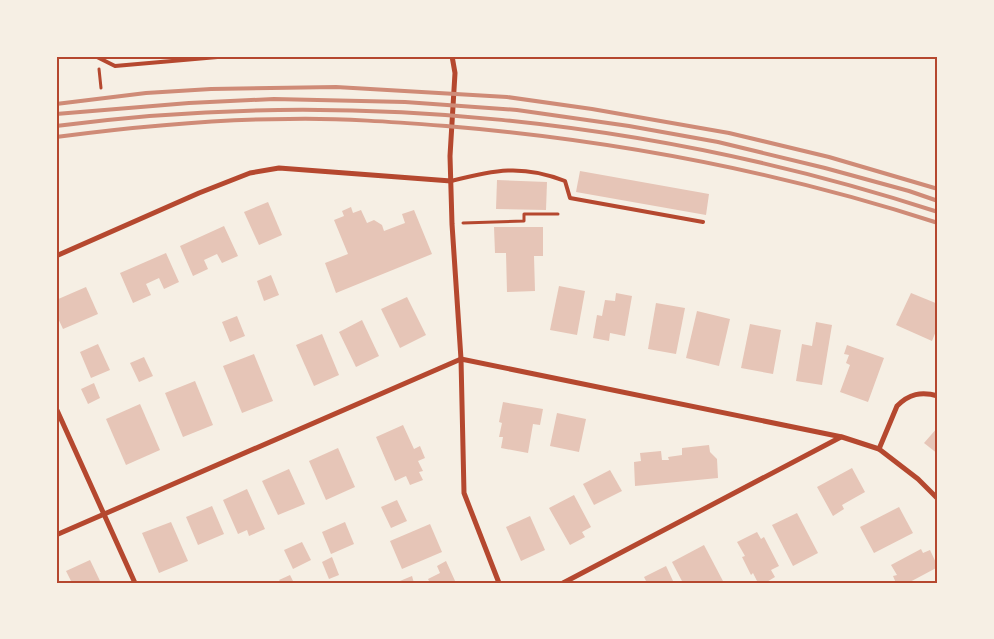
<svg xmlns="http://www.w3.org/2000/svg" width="994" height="639" font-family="'Fira Sans',sans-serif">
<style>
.building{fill:#e6c5b7}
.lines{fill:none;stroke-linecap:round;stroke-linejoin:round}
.path{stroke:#b5482f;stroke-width:3}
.service{stroke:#b5482f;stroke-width:4}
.minor{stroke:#b5482f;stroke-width:5}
.rail{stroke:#cf8b77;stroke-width:4}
.neatline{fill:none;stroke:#b5482f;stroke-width:2}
</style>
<rect width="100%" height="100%" fill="#f6efe4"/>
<g class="building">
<path d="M580 171 709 194 706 215 576 192Z"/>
<path d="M497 180 547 182 546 210 496 209Z"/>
<path d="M268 202 282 235 259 245 244 212Z"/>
<path d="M351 207 353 213 361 210 367 223 374 220 382 225 384 231 405 223 402 214 414 210 432 254 336 293 325 263 348 254 334 220 344 216 342 211Z"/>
<path d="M224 226 238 256 222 263 217 254 204 260 208 269 193 276 180 246Z"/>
<path d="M494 227H543V256H534L535 291 507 292 506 253H495Z"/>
<path d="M166 253 179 282 164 289 159 278 146 284 151 295 133 303 120 273Z"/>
<path d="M271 275 279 295 264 301 257 281Z"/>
<path d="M559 286 585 291 577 335 550 330Z"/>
<path d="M86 287 98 314 63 329 56 314V300Z"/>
<path d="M616 293 632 296 625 336 610 333 609 341 593 338 597 315 602 316 605 300 615 301Z"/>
<path d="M911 293 938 304V326L932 341 896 325Z"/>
<path d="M407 297 426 335 400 348 381 309Z"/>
<path d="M656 303 685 308 676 354 648 349Z"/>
<path d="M697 311 730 319 719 366 686 358Z"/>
<path d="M237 316 245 336 230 342 222 322Z"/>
<path d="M362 320 379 356 356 367 339 332Z"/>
<path d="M816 322 832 325 822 385 796 381 802 344 812 346Z"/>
<path d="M750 324 781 330 773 374 741 368Z"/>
<path d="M322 334 339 375 314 386 296 345Z"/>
<path d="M98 344 110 370 91 378 80 352Z"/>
<path d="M847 345 884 358 868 402 840 392 850 365 846 363 849 355 844 354Z"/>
<path d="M254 354 273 401 242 413 223 366Z"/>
<path d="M144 357 153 376 139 382 130 363Z"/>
<path d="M195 381 213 425 183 437 165 393Z"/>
<path d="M94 383 100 398 88 404 81 389Z"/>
<path d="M503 402 543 409 540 425 533 424 528 453 501 448 503 437H499L502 423 499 422Z"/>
<path d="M140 404 160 450 126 465 106 419Z"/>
<path d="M557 413 586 419 579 452 550 446Z"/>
<path d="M403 425 414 449 420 446 425 458 418 461 423 471 419 472 423 480 410 485 406 476 395 481 376 437Z"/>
<path d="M938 427V454L924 443Z"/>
<path d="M709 445 710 452 717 459 718 478 635 486 634 462 641 461 640 453 661 451 662 460H669L668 457 682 455V448Z"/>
<path d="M338 448 355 487 326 500 309 461Z"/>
<path d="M852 468 865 492 842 505 844 509 833 516 817 487Z"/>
<path d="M289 469 305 504 278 515 262 481Z"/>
<path d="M610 470 622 491 594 505 583 484Z"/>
<path d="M247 489 265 529 249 536 247 530 238 534 223 500Z"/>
<path d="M574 495 591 527 582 532 585 537 570 545 549 508Z"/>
<path d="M397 500 407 521 391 528 381 507Z"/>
<path d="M212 506 224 534 198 545 186 517Z"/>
<path d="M899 507 913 533 874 553 860 527Z"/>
<path d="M797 513 818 553 793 566 772 525Z"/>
<path d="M530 516 545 550 521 561 506 527Z"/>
<path d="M171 522 188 561 159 573 142 533Z"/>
<path d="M345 522 354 544 331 554 322 532Z"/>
<path d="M430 524 442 552 402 569 390 541Z"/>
<path d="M757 532 761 539 764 537 779 566 771 570 775 577 765 583H758L753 573 751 575 742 557 745 556 737 542Z"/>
<path d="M302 542 311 560 293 569 284 550Z"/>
<path d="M704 545 724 583H683L672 562Z"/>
<path d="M921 549 923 553 930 550 938 567 908 583H896L893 576 897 575 891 565Z"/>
<path d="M332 557 339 575 329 579 322 562Z"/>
<path d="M90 560 101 583H72L66 571Z"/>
<path d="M446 561 456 583H430L428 579 440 573 437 566Z"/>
<path d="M666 566 674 583H647L644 577Z"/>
<path d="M290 575 294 583H281L279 580Z"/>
<path d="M412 576 414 583H395Z"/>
</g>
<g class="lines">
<g class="path">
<path d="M99 69 101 88"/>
<path d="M463 223 524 221V214H558"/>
</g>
<g class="service">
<path d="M95 56 115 66 229 56"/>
<path d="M451 181C494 170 522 164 565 181L570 198 703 222"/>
</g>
<g class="minor">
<path d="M452 56 455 73 450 156 452 224 461 359 464 493 499 583"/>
<path d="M56 256 199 193 250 173 279 168 451 181"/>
<path d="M56 408 135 583"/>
<path d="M879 449 897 406C909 394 921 391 938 396"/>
<path d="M56 535 461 359 842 437 879 449 918 479 938 499"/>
<path d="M563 583 841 437"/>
</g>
<g class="rail">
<path d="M56 104 146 93 211 89 336 87 507 97 592 109 729 133 829 157 938 189"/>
<path d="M56 114 189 103 274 99 405 102 517 110 629 126 718 142 825 168 909 191 938 201"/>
<path d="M56 126C350 87 656 120 938 212"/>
<path d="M56 137C133 127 211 119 289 119 341 118 394 122 446 126 613 140 778 171 938 223"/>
</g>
</g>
<rect width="994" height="639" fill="none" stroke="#f6efe4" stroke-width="115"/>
<rect x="58" y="58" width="878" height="524" class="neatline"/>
</svg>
